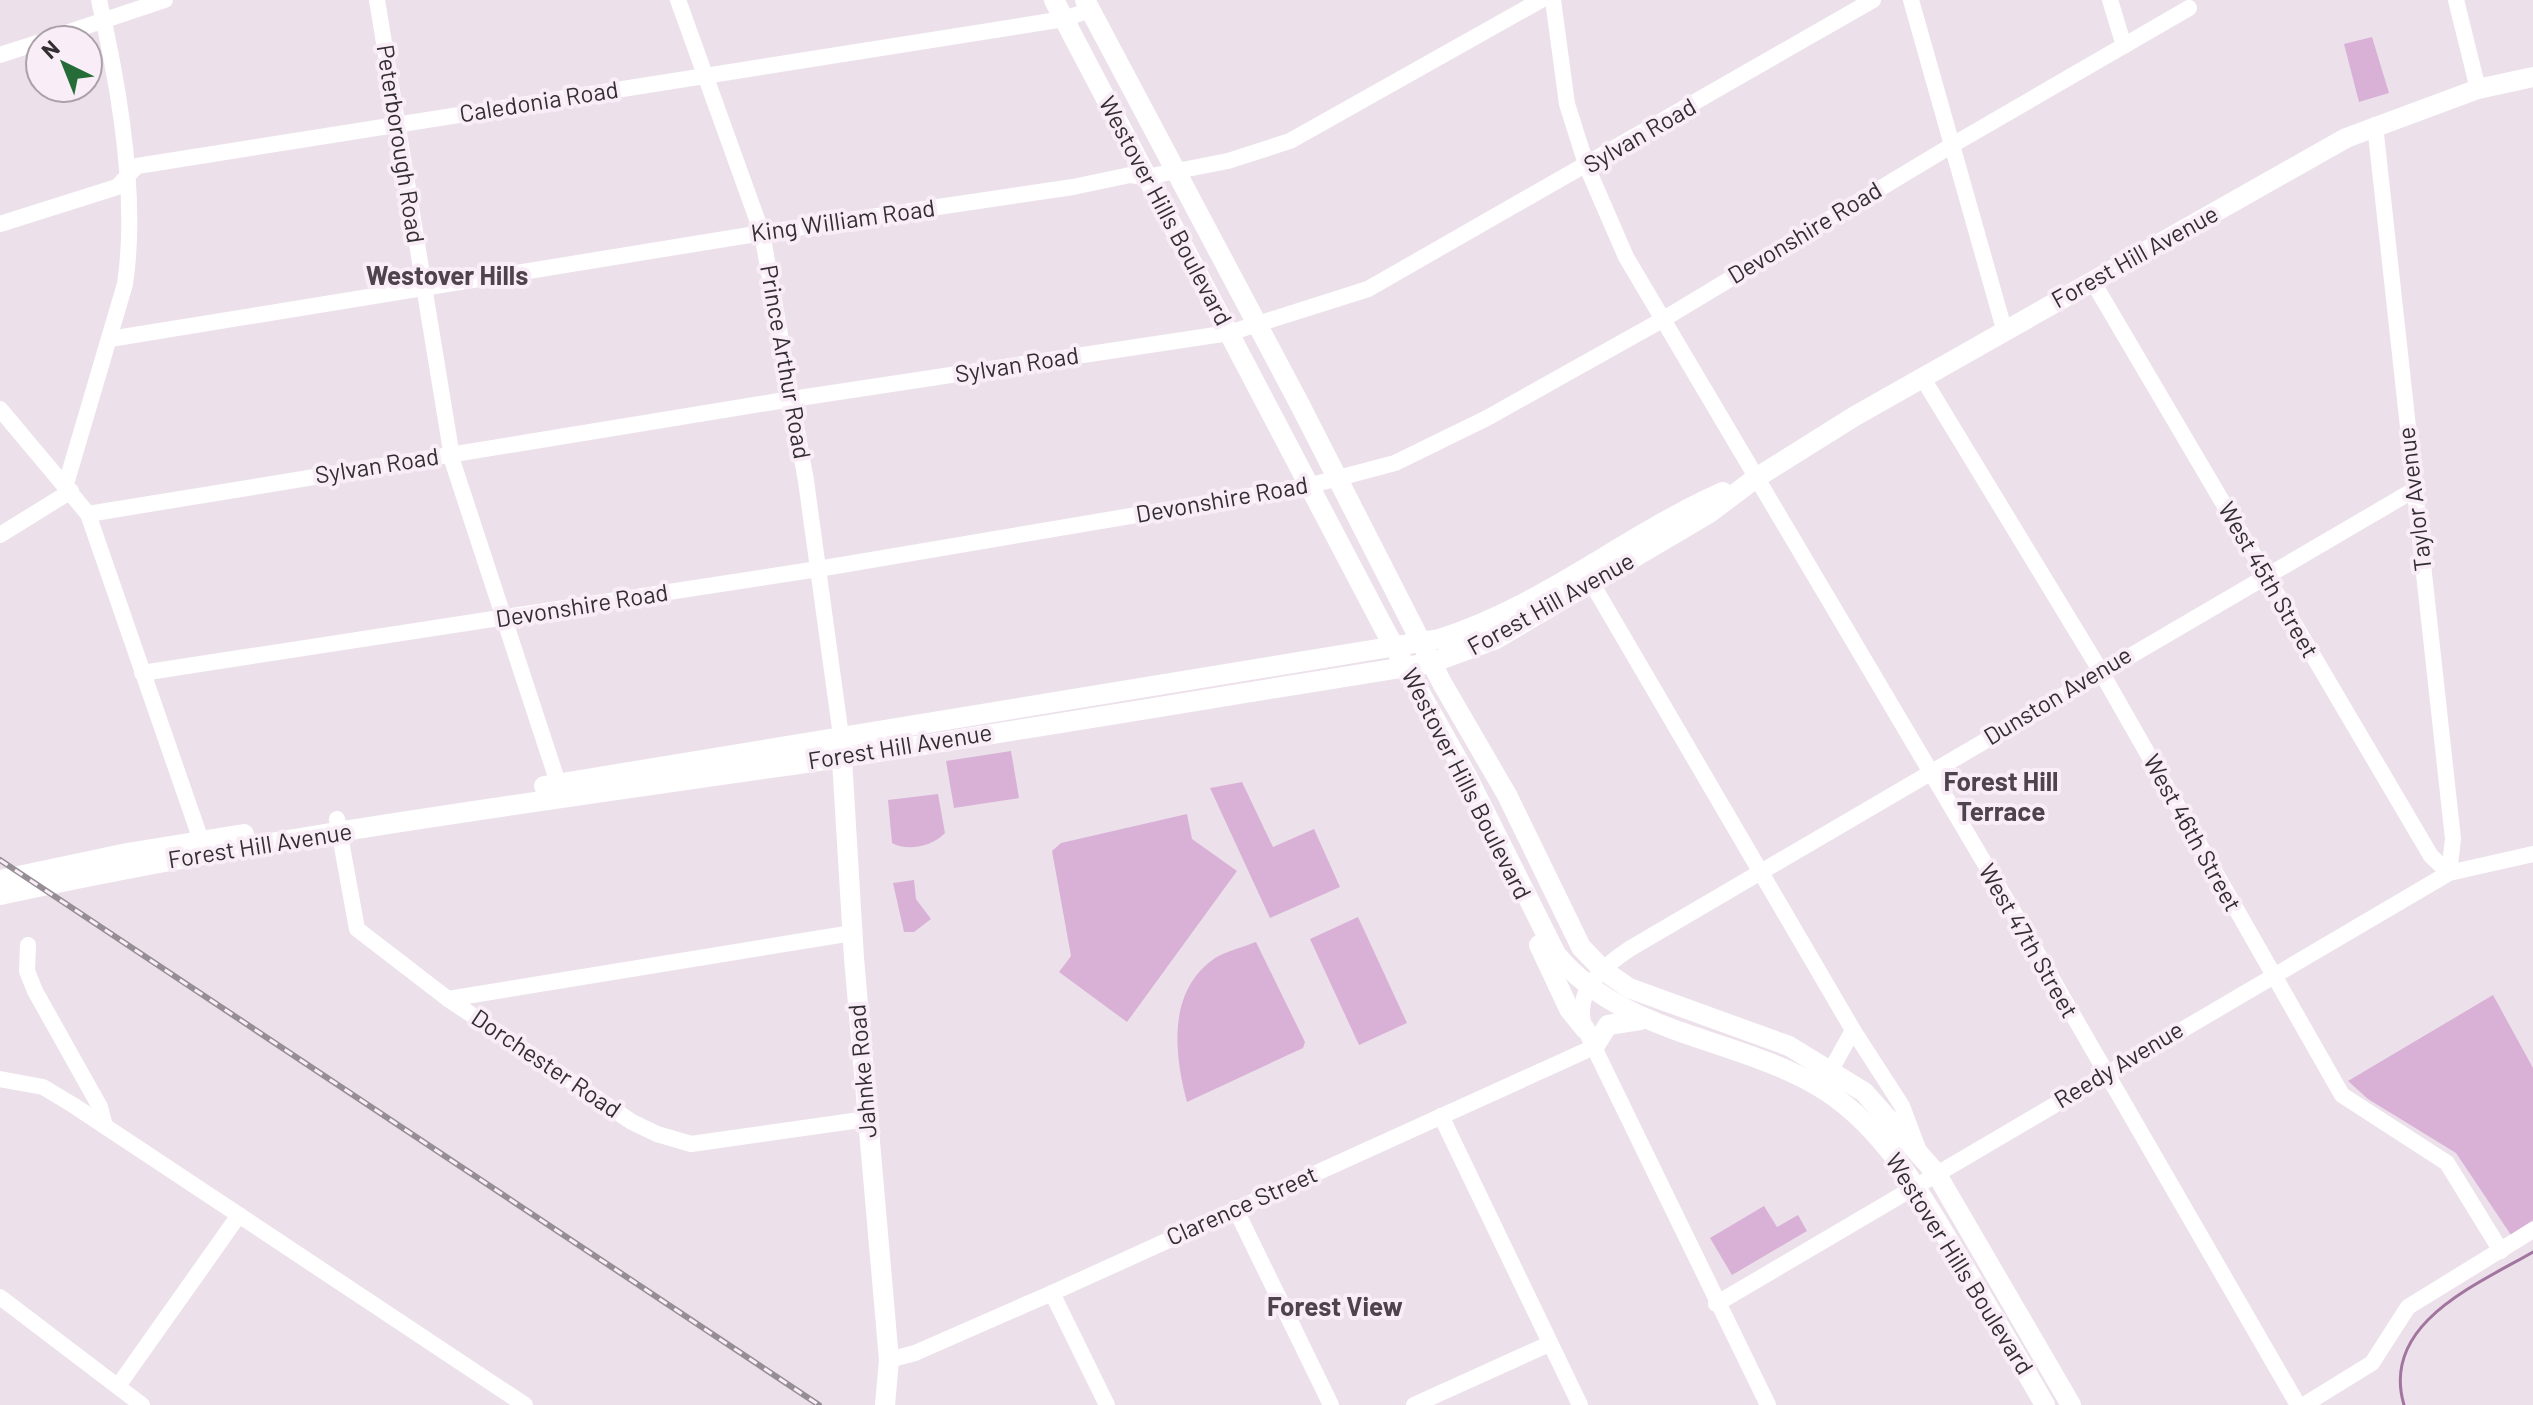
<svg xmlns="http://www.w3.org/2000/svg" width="2533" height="1405" font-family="Barlow,sans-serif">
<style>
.green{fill:#d9b1d6}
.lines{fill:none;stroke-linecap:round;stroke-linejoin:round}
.stream{stroke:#a2759f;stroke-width:3}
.minor{stroke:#fff;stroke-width:16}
.major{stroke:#fff;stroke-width:20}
.rail-casing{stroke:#968e95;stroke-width:6}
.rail{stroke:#f9eef8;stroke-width:3;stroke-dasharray:9;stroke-linecap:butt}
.labels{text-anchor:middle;stroke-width:8;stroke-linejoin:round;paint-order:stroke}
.street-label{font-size:24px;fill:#332e32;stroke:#f9eef8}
.neighbourhood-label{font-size:26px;font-weight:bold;fill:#4e444d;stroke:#f9eef8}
</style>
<rect width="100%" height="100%" fill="#ece1eb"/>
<g class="green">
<path d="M2372 37 2389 93 2359 102 2344 44Z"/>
<path d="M1011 751 1019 798 954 808 946 761Z"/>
<path d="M1242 782 1273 847 1314 829 1340 887 1270 918 1210 788Z"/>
<path d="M938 794 945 833C933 846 908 852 892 843L888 800Z"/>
<path d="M1187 814 1192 839 1237 871 1127 1022 1059 972 1071 956 1052 851 1061 843Z"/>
<path d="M914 880 916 899 931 919 914 932H904L893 883Z"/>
<path d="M1358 917 1407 1023 1359 1045 1310 939Z"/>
<path d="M1256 942 1305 1042 1303 1048 1187 1102C1174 1053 1167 991 1215 958 1227 951 1243 947 1256 942Z"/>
<path d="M2493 995 2533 1068V1220L2511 1235 2456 1153 2368 1099 2348 1081Z"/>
<path d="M1764 1206 1777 1227 1798 1215 1807 1231 1732 1275 1710 1238Z"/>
</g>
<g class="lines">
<path class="stream" d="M2404 1405C2380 1324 2476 1285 2533 1252"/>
<g class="minor">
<path d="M377 0 453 463 562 795"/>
<path d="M678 0 762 233 806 481 841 736"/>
<path d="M1553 0 1567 104 1587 167 1626 257 2010 906 2298 1405"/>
<path d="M1911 0 2004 329"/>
<path d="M2110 0 2124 46"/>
<path d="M2456 0 2478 89"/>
<path d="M45 40 165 0"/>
<path d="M0 55 40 42"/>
<path d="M2375 125 2453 839 2449 873"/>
<path d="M0 224 117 187 137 166 1064 19 1090 10"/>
<path d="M2093 282 2431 856 2449 873"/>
<path d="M110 339 762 233 1073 187 1130 175 1146 177 1228 161 1290 141 1541 0"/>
<path d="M1922 377 2100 670 2342 1095 2447 1163 2501 1251"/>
<path d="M0 409 88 514 204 849"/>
<path d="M66 484 125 284C138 197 119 86 99 0"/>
<path d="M88 514 779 401 1229 333 1368 289 1873 0"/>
<path d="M0 535 71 491"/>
<path d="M1587 575 1853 1030 1902 1106 1919 1151"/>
<path d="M142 673 818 569 1308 486 1395 463 1487 418 1662 320 1954 144 2189 8"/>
<path d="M337 819 357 929 448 999 632 1122 657 1134 691 1144 867 1119"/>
<path d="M28 945 27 971 35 991 100 1107 105 1126"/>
<path d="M448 999 852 933"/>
<path d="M0 1079 43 1087 73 1105 525 1405"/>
<path d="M1825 1081 1853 1030"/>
<path d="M1441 1116 1580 1405"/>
<path d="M1235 1208 1331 1405"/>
<path d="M1052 1293 1107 1405"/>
<path d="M0 1297 142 1405"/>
<path d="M1716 1304 2449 873 2533 854"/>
<path d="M889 1360 915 1353 1052 1293 1594 1047"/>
<path d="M118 1386 239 1215"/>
<path d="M1414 1405 1549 1344"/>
<path d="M1768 1405 1585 1029C1572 992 1602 967 1631 948L2414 490"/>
<path d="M2304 1405 2372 1363 2408 1307 2533 1230"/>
</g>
<g class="major">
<path d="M1054 0 1386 632 1468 778 1556 954C1623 1035 1732 1036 1818 1086 1884 1125 1921 1195 1959 1258 1988 1307 2017 1356 2045 1405"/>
<path d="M1085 0 1299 403 1442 683 1507 795 1581 947 1603 970 1629 988 1789 1046 1864 1092 1936 1173 2071 1405"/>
<path d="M841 743 854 958 889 1360 885 1405"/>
<path d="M544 786 1439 639C1542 607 1626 535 1723 492"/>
<path d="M0 880 127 853 244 834"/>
<path d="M0 895C266 837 536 802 805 763 1014 732 1223 696 1431 663L1496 639 1708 514 1756 478 1855 416 2346 138 2478 89 2533 77"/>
<path d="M1539 945 1569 1009 1585 1029"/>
<path d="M1594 1047 1608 1025 1640 1020"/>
</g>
<defs>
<path id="rail" d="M0 860 819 1405"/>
</defs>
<use href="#rail" class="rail-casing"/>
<use href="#rail" class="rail"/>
</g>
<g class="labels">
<g class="street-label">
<text transform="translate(539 102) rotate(-9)" y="8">Caledonia Road</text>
<text transform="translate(1640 136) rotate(-30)" y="8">Sylvan Road</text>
<text transform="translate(400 144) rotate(81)" y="8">Peterborough Road</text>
<text transform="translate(1165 211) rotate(62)" y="8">Westover Hills Boulevard</text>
<text transform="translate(843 221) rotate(-8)" y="8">King William Road</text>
<text transform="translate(1805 233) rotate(-31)" y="8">Devonshire Road</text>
<text transform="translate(2135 257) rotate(-29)" y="8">Forest Hill Avenue</text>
<text transform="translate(785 362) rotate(80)" y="8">Prince Arthur Road</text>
<text transform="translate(1017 365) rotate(-9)" y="8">Sylvan Road</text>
<text transform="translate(377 466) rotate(-9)" y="8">Sylvan Road</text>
<text transform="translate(2415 499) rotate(-97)" y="8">Taylor Avenue</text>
<text transform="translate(1222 500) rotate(-10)" y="8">Devonshire Road</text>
<text transform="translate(2268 580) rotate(60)" y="8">West 45th Street</text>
<text transform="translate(1551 604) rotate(-29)" y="8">Forest Hill Avenue</text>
<text transform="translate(582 606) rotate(-9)" y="8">Devonshire Road</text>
<text transform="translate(2058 696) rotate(-31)" y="8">Dunston Avenue</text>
<text transform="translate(900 747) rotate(-9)" y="8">Forest Hill Avenue</text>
<text transform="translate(1466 784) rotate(63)" y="8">Westover Hills Boulevard</text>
<text transform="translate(2192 833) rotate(61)" y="8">West 46th Street</text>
<text transform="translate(260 846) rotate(-9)" y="8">Forest Hill Avenue</text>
<text transform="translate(2028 941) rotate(60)" y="8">West 47th Street</text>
<text transform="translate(546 1064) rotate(34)" y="8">Dorchester Road</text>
<text transform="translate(2119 1065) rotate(-31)" y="8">Reedy Avenue</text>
<text transform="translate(863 1071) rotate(-95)" y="8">Jahnke Road</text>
<text transform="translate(1242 1206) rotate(-24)" y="8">Clarence Street</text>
<text transform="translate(1959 1264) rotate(58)" y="8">Westover Hills Boulevard</text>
</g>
<g class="neighbourhood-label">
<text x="447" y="285">Westover Hills</text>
<text x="2001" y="791">Forest Hill<tspan x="2001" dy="30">Terrace</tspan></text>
<text x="1335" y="1316">Forest View</text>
</g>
</g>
<g transform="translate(64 64) rotate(317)"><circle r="38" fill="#f9eef8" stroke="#aaa1a9" stroke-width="2"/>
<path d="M0-6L14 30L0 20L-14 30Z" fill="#266c38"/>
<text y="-12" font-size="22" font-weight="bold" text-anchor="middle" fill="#332e32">N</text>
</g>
</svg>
